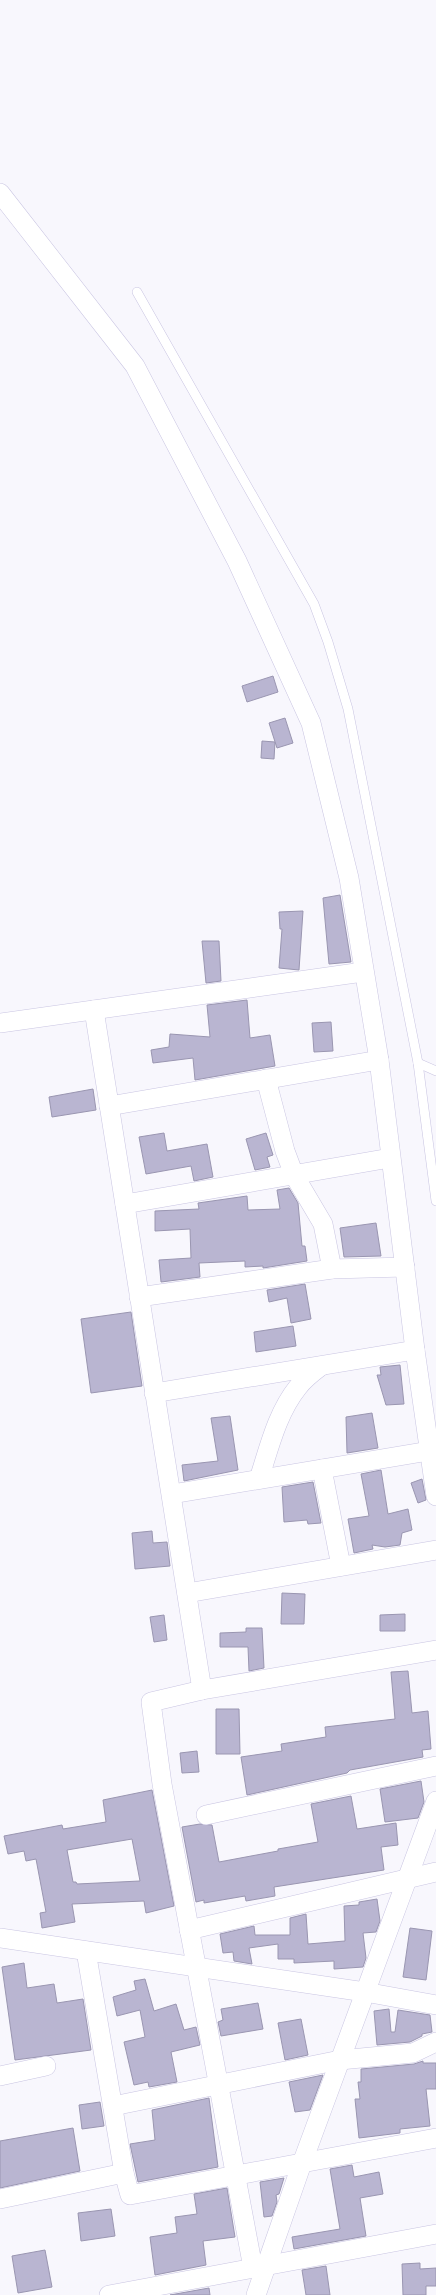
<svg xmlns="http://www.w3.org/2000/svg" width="436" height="2295" font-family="Lato,sans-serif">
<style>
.building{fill:#b9b5d1;stroke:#9a96b1;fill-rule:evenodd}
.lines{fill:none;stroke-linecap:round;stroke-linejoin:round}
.lane-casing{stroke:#c9c5e2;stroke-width:10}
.street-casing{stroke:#c9c5e2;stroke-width:20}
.lane{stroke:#fff;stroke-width:9}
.street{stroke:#fff;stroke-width:19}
</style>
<rect width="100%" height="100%" fill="#f8f7fd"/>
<g class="building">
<path d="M273 676 278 692 247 702 242 686Z"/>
<path d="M285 718 293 743 277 748 269 723Z"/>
<path d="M262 741 275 742 274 759 261 758Z"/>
<path d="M340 895 351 962 329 964 323 898Z"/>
<path d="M303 911 299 970 279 968 282 929H280L279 912Z"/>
<path d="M202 941H219L221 981 206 983Z"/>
<path d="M247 1000 250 1038 270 1035 275 1066 195 1080 193 1058 153 1063 151 1050 169 1047 170 1034 210 1037 207 1005Z"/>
<path d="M331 1022 333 1051 314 1052 312 1023Z"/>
<path d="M93 1089 96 1110 52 1117 49 1097Z"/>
<path d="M164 1133 167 1151 207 1144 213 1177 194 1181 191 1166 146 1174 139 1137Z"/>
<path d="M266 1133 273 1155 267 1157 270 1167 255 1170 246 1139Z"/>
<path d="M289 1188 298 1203 302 1246H305L307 1261 263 1268V1266L245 1267V1261L199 1263 200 1277 161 1282 159 1260 191 1258 190 1229 155 1231V1211L199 1209 198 1203 247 1196 248 1210 280 1209 277 1190Z"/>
<path d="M376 1223 381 1256 344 1257 340 1228Z"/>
<path d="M305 1284 311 1319 291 1323 287 1298 269 1302 267 1290Z"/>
<path d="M131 1312 142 1386 91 1393 81 1319Z"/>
<path d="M293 1326 296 1346 256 1352 254 1332Z"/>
<path d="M400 1365 404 1404 386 1405 377 1375H381L380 1367Z"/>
<path d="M372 1413 378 1448 347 1453 346 1417Z"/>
<path d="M230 1416 238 1470 184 1481 182 1465 218 1461 211 1418Z"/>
<path d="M381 1470 388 1514 408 1509 412 1530 402 1533 400 1545 385 1547 372 1545 373 1549 354 1553 348 1519 369 1516 361 1474Z"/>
<path d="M422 1479 426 1500 418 1503 411 1483Z"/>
<path d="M313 1482 321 1523 308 1524 307 1520 284 1522 282 1487Z"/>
<path d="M152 1531 153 1543 167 1542 170 1566 135 1569 132 1533Z"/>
<path d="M282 1593 305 1594 304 1624H281Z"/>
<path d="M405 1614V1631H380V1615Z"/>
<path d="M164 1615 167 1640 154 1642 150 1617Z"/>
<path d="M246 1628H262L264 1668 249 1671 248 1647H220V1633L246 1632Z"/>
<path d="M408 1671 412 1713 428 1711 431 1749 422 1750 423 1757 350 1770 347 1773 247 1795 241 1757 282 1751 281 1744 326 1737 325 1727 395 1719 391 1672Z"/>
<path d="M216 1709H239L240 1754H216Z"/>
<path d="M197 1751 199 1772 182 1773 180 1753Z"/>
<path d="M421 1781 424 1802 418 1818 385 1822 380 1789Z"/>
<path d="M152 1790 174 1906 146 1913 144 1901 72 1904 75 1922 42 1928 40 1913 46 1912 36 1859 26 1861 24 1851 8 1854 4 1836 62 1825 63 1829 106 1822 103 1800ZM132 1839 140 1881 77 1884 76 1882H73L67 1850Z"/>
<path d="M351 1796 357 1829 396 1823 398 1845 381 1847 384 1870 274 1887 275 1896 246 1901 245 1896 204 1903V1900L196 1902 182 1827 200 1824 212 1825 219 1862 278 1851V1849L318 1842 311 1804Z"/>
<path d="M377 1899 380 1921 376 1932 363 1933 366 1958 363 1967 334 1969V1961L294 1963V1959H278V1944L249 1948 252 1964 234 1961 233 1952 223 1953 220 1934 254 1926 255 1935H290V1918L306 1914 308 1944 345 1941 344 1906 359 1905V1902Z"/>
<path d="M410 1928 432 1931 426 1980 403 1977Z"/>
<path d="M24 1963 27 1988 54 1984 57 2003 83 1999 91 2050 15 2060 2 1967Z"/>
<path d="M145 1979 154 2011 176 2004 184 2030 196 2027 200 2045 171 2052 177 2082 149 2087 148 2082 134 2085 124 2042 145 2037 140 2010 117 2016 113 1997 136 1990 134 1981Z"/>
<path d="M258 2003 263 2029 221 2036 218 2022 223 2020 221 2009Z"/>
<path d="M389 2009 391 2032H395L398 2010 430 2015 432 2032 422 2034V2036L410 2042 377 2045 374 2011Z"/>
<path d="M301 2019 308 2055 285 2060 278 2023Z"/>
<path d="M423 2061V2063H436V2089H426L430 2126 400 2129V2133L359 2138 355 2099H360L358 2082H361V2069L414 2064Z"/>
<path d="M323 2075 310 2110 295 2112 289 2082Z"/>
<path d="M209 2098 218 2167 138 2182 130 2144 155 2140 152 2110Z"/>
<path d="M100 2102 104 2126 82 2129 79 2105Z"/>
<path d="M73 2128 80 2171 0 2188V2141Z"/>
<path d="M352 2165 354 2177 379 2172 383 2194 360 2198 366 2236 294 2249 292 2237 340 2229 330 2169Z"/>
<path d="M284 2178 279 2194 276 2195 277 2202 272 2216 264 2217 260 2182Z"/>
<path d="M227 2188 235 2237 203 2241 206 2265 155 2275 150 2237 177 2233 175 2217 197 2214 194 2194Z"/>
<path d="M111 2209 115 2236 81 2241 78 2213Z"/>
<path d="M45 2250 52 2287 18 2293 12 2256Z"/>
<path d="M420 2263V2269L436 2268V2286H426V2295H403L402 2264Z"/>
<path d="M326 2266 330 2295H306L302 2270Z"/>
<path d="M209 2288 210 2295H170Z"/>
</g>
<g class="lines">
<defs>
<g id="lane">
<path d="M137 292 314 604 328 642 348 709 418 1063 436 1201"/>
<path d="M418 1063 436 1071"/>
</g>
<g id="street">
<path d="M0 193 135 366 237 561 311 723 349 878 379 1060 415 1350 436 1496"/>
<path d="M94 1010 202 1690"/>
<path d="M0 1023 363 972"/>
<path d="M266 1079 285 1151 294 1175 323 1224 332 1269"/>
<path d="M109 1106 379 1060"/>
<path d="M125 1204 390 1158"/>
<path d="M139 1297 332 1269 405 1267"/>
<path d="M154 1393 415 1350"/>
<path d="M322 1469 341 1566"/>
<path d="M259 1479C269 1448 277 1413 298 1387 304 1379 313 1372 321 1366"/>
<path d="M172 1494 429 1451"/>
<path d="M187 1593 436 1550"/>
<path d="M206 1815 436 1766"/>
<path d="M189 1930 436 1872"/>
<path d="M0 1938 365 1992 436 2005"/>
<path d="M86 1951 124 2173"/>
<path d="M0 2076 46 2066"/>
<path d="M113 2106 340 2060 413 2053 436 2042"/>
<path d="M0 2199 124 2173 130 2195 436 2138"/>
<path d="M253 2268 162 1784 151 1702 202 1690 436 1650"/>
<path d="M109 2295 436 2234"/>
<path d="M256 2295 301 2166 436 1801"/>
</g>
</defs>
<use href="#lane" class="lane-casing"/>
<use href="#street" class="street-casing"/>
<use href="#lane" class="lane"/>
<use href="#street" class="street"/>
</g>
</svg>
